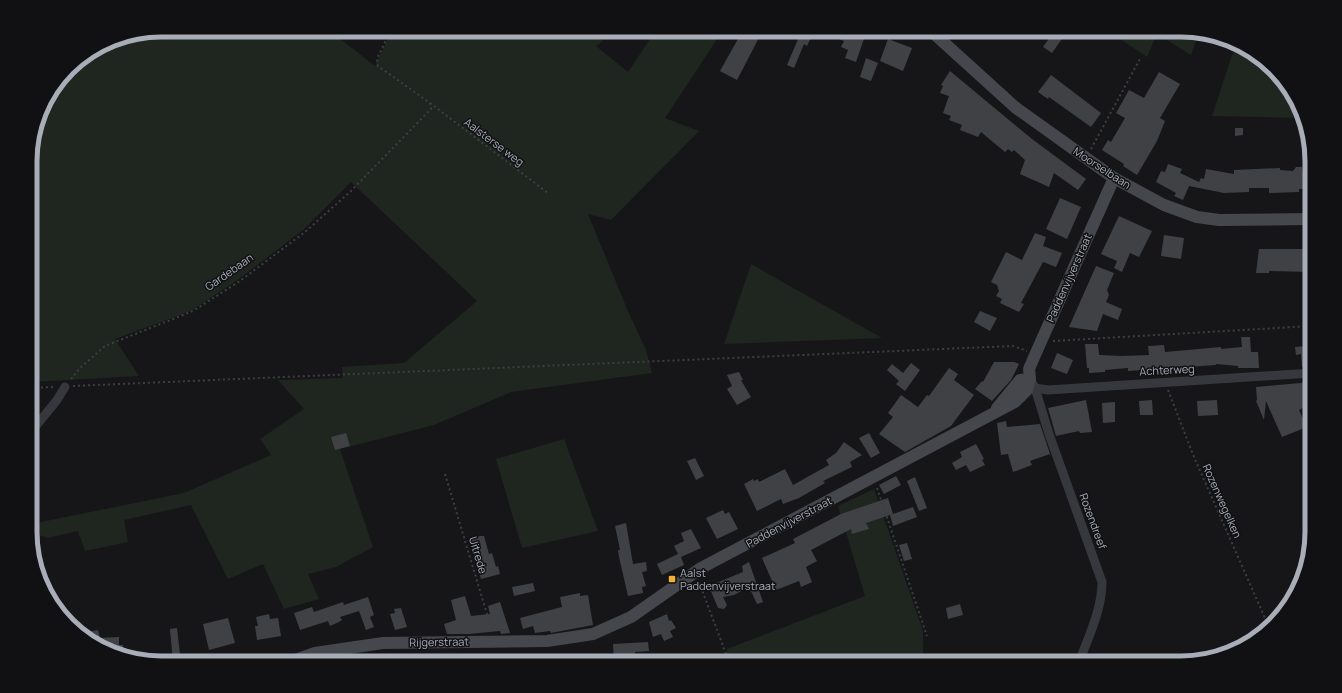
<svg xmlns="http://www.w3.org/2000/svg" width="1342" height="693" font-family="Manrope,sans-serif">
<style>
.green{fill:#1e261f}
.building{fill:#404145}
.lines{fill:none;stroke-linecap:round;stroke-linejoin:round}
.path{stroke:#3d3f44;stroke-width:2;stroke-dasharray:2 3;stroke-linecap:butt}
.street{stroke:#37383d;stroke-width:9}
.secondary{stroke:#45474d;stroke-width:12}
.poi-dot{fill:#f2b134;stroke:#111113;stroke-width:1.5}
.labels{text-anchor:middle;stroke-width:3;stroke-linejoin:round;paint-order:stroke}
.street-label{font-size:11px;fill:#a8adb8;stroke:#111113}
.poi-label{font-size:11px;fill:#a8adb8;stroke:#111113;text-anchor:start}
.rim{fill:none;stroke:#a8adb8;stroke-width:5}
</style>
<rect width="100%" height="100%" fill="#161618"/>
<g class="green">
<path d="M161 30H336L334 34 375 66 392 30H590L603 41 596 46 628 72 656 30H723L665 118 699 131 611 220 588 214 628 311 646 350 652 373 511 392 434 425 340 449 373 547 336 567 308 574 319 599 284 609 263 564 228 579 191 505 124 520 128 542 85 551 78 531 48 538 36 534 31 537V524L184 493 271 455 260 439 304 409 278 380 343 378 342 367 404 363 477 301 351 182 303 230 239 279 191 311 115 339 139 376 31 382 30 152 43 103 74 63 111 40Z"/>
<path d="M1114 30H1181L1198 34 1191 55 1157 34 1147 57 1113 34Z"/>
<path d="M1236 43 1285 81 1300 118 1212 116Z"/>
<path d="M751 264 882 338 724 344Z"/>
<path d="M564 439 598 531 522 548 496 459Z"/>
<path d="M874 489 923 631V663H727V649L865 596 838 506Z"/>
</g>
<g class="building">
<path d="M743 30H763L737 80 720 71Z"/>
<path d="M802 30 810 32 809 33 812 35 807 46 804 44 794 68 787 65Z"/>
<path d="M837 30H867L856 62 845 58 848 50 841 47 844 41 834 37Z"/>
<path d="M989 30H1014L1009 39Z"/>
<path d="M1055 30H1068L1052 53 1043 47Z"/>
<path d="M888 39 912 48 903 71 880 61Z"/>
<path d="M866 58 878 63 871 81 860 77Z"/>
<path d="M950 71 1032 139 1086 179 1078 190 1054 173 1049 187 1020 174 1025 160 1014 150 1012 152 1008 149 1005 152 981 132 978 137 960 130 962 125 949 120 951 116 943 113 949 96 940 93 943 86 941 85Z"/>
<path d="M1159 72 1180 84 1160 118 1165 121 1157 141 1137 175 1123 166 1124 164 1102 150 1108 140 1111 142 1125 118 1116 113 1129 90 1144 98Z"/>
<path d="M1051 75 1101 113 1091 127 1049 97 1048 99 1038 92Z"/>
<path d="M1235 128H1243V135L1235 136Z"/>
<path d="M1168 164 1182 169 1180 173 1199 182 1201 178 1204 179 1206 169 1234 174V170L1280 168V170L1293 171 1296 167H1302L1303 173H1310V189H1299V192L1269 193V188H1249V192L1224 193 1189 186 1183 200 1174 196 1176 193 1156 182 1161 171 1165 172Z"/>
<path d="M1060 198 1081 207 1067 239 1046 229Z"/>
<path d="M1119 216 1152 231 1139 257 1130 253 1122 272 1114 268 1117 261 1101 254Z"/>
<path d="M1035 233 1046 237 1043 246 1062 253 1056 267 1043 262 1021 303 1024 304 1019 312 1000 303 1002 299 996 296 999 291 997 285 991 282 1006 252 1022 260Z"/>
<path d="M1164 235 1184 238 1181 259 1161 256Z"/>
<path d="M1259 249H1311V272L1269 271V273H1256Z"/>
<path d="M1096 266 1114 273 1107 290 1109 295 1106 302 1122 309 1118 320 1103 314 1097 331 1069 327Z"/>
<path d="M980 311 997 318 990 331 974 322Z"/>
<path d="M1241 337H1250L1251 352H1258L1259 368H1238V366L1216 364V365L1128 371V368L1105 370V372L1089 373V368H1087L1085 344H1098L1099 355 1122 356 1149 355 1148 346 1164 345 1165 352 1221 347V349L1242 347Z"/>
<path d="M1306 346 1307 353 1311 352 1312 366 1302 367 1301 354 1296 355 1295 347Z"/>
<path d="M1057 353 1073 360 1067 374 1051 368Z"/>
<path d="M994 362H1014L1019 364 1011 380 992 401 975 389 982 381 983 382Z"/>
<path d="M911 363 920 370 905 391 896 384 899 381 887 370 892 364 903 373Z"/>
<path d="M949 368 958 374 954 380 974 395 951 426 905 452 879 434 893 417 888 413 901 395 918 407 927 395 929 396Z"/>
<path d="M739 372 743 380H741L751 397 737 405 727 389 732 386 727 375Z"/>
<path d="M1312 382V404L1299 410 1307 427 1282 437 1266 401 1264 420 1256 401 1257 400 1256 387Z"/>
<path d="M1086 400 1092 432 1080 433 1079 431 1056 436 1048 408Z"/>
<path d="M1152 400 1153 415H1140L1139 401Z"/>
<path d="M1217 400 1218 415 1198 416 1197 401Z"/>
<path d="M1115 402V422L1103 423 1102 403Z"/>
<path d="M1006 421 1007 427 1040 424 1050 454 1030 461 1032 465 1013 472 1008 454 1001 455 997 423Z"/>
<path d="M346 433 350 446 335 450 331 437Z"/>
<path d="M869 433 880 453 871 458 859 438Z"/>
<path d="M844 442 862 455 850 462 852 467 823 481 825 483 799 498 783 504 781 499 757 511 744 484 753 479 754 481 758 479 759 482 785 469 793 485 829 465 826 460 836 453Z"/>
<path d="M976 444 984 459 982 460 985 465 970 472 966 465 956 470 952 463 962 457 960 452Z"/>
<path d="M695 458 704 476 696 480 687 461Z"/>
<path d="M896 476 901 485 884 494 879 485Z"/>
<path d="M915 477 927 508 919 511 907 481Z"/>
<path d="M888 498 893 514 913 507 917 517 893 526 890 515 866 523 869 529 852 534 851 529 811 550 817 561 806 567 812 582 801 587 799 581 776 590 762 558 795 543 793 539 841 514Z"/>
<path d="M723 510 725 514 729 512 738 529 717 539 706 518Z"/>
<path d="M626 523 633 564 646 562 647 571 642 572 646 586 642 587 643 593 628 596 619 557 618 550H620L615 526Z"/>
<path d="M691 529 701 548 681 557 684 565 662 575 657 564 678 554 674 546 684 541 681 533Z"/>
<path d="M480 536H484L489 554 492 553 496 567 498 566 500 574 481 579 469 539Z"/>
<path d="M907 543 912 559 904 561 899 545Z"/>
<path d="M749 562 763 602 757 604 749 587 734 595 723 597 727 605 724 609 718 608 710 589 717 586 716 583 743 572 742 566Z"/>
<path d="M533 583 535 591 514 596 512 587Z"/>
<path d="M580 593V596L588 595 593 625 551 633 550 631 535 633 533 626 523 629 520 618 562 607 560 597Z"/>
<path d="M465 596 471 616 490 614 488 606 500 602 510 633 501 634 500 631 469 634H447L444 624 456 620 451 600Z"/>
<path d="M368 597 374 615 370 617 374 627 366 630 359 611 340 617 342 620 339 622 330 626 328 621 300 630 294 613 312 607 314 612 343 602 344 605Z"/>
<path d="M960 604 963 615 948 619 946 608Z"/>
<path d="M401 608 407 627 395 630 390 614 395 613 394 609Z"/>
<path d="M269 614 270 619 278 618 281 636 257 640 255 626H258L256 617Z"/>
<path d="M667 614 669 621 671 620 676 628 670 631 673 637 664 641 661 634 653 637 649 622Z"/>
<path d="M228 618 235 643 209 650 203 624Z"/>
<path d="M177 628 181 663H173L170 629Z"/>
<path d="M98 630 100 638 119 637V645H123V654L103 650 82 633Z"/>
<path d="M648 642 649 651 635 652 636 663H614L613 644Z"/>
</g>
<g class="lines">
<g class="path">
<path d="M430 103 548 193"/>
<path d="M1091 149 1141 57"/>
<path d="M1053 341 1311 326"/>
<path d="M71 379 79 369 105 346 193 311 240 281 305 232 350 192 431 109 430 103 378 66 377 59 391 30"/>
<path d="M73 386 1013 346 1027 351"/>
<path d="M31 388 54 387"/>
<path d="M1168 390 1194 457 1268 625"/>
<path d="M445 474 492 631"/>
<path d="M877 488 927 636"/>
<path d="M699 582 726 654 727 663"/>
</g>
<g class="street">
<path d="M1030 379 1035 388 1049 434 1102 582C1102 610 1088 637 1079 663"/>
<path d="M1035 388 1048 390 1312 373"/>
<path d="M31 432 57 400 65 387"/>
</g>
<g class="secondary">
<path d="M930 30 1016 108 1114 178 1164 205 1197 217 1219 220 1311 219"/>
<path d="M997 408 1020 380 1030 379"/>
<path d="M287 663 315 653 383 643 547 641 593 634 631 617 701 568 1015 402 1027 390 1030 379 1029 369 1035 355 1114 178"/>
</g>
</g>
<rect class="poi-dot" x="668" y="575" width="8" height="8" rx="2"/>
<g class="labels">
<g class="street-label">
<text transform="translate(494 142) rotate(37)" y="4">Aalsterse weg</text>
<text transform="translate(1102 168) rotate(33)" y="4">Moorselbaan</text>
<text transform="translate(229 272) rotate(-35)" y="4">Gardebaan</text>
<text transform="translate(1069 278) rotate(-66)" y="4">Paddenvijverstraat</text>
<text transform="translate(1167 370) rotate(-3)" y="4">Achterweg</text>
<text transform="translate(1222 501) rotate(66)" y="4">Rozenwegelken</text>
<text transform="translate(1093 521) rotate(70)" y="4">Rozendreef</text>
<text transform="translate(789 522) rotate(-28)" y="4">Paddenvijverstraat</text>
<text transform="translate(478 555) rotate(73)" y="4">Uitrede</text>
<text transform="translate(439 642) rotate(-1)" y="4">Rijgerstraat</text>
</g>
<g class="poi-label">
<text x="680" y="577">Aalst<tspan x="680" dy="13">Paddenvijverstraat</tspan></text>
</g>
</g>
<path d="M0 0H1342V693H0ZM161 37H1181A124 124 0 0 1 1305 161V532A124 124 0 0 1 1181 656H161A124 124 0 0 1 37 532V161A124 124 0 0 1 161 37Z" fill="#111113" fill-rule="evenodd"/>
<path class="rim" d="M161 37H1181A124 124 0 0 1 1305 161V532A124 124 0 0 1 1181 656H161A124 124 0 0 1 37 532V161A124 124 0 0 1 161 37Z"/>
</svg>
